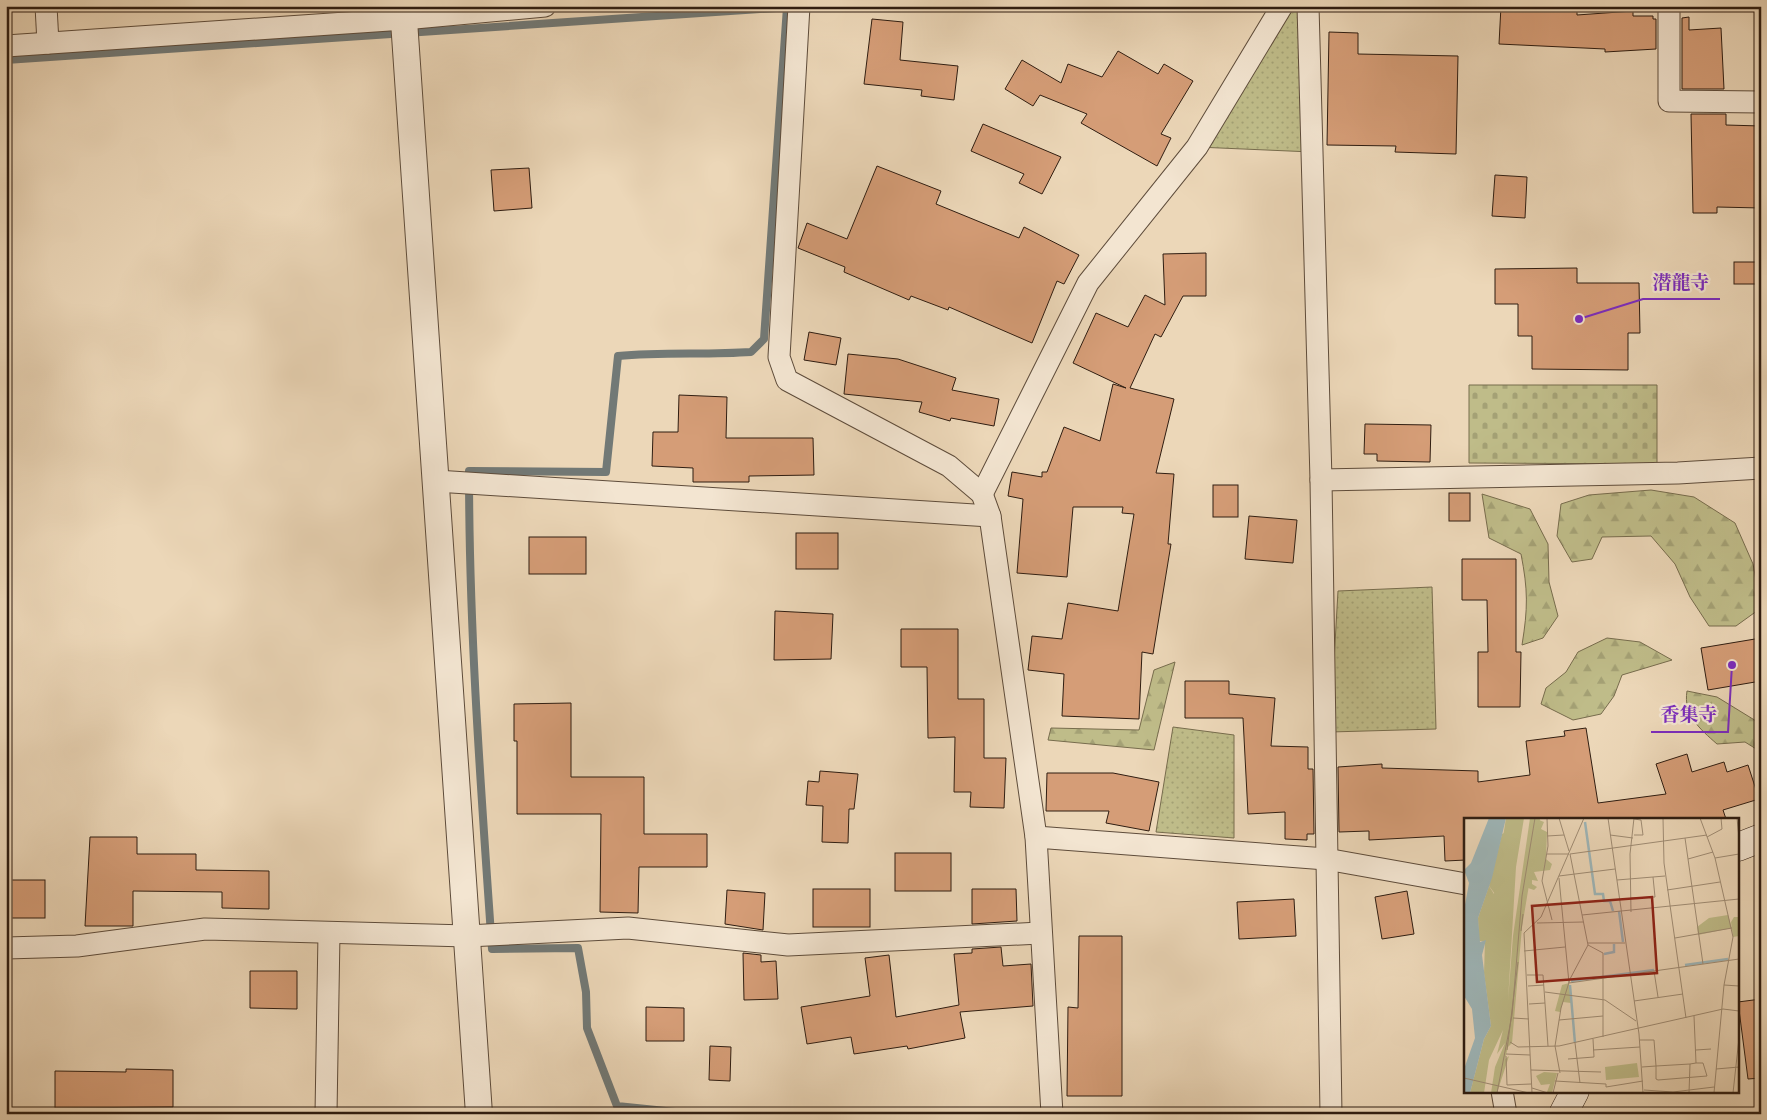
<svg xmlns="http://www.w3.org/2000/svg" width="1767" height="1120" font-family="'Old Standard TT','Noto Serif JP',serif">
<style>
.grass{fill:url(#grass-dots);stroke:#776c4d}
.forest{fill:url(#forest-firs);stroke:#776c4d}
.cemetery{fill:url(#cemetery-stones);stroke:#776c4d}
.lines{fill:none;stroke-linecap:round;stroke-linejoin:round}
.stream{stroke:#727976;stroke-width:8}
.building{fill:#d59d77;stroke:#2f1d11}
.minor-casing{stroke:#5e4c3b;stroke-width:23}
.tertiary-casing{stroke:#5e4c3b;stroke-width:28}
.secondary-casing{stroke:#2f1d11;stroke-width:29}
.minor{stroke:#f3e5d1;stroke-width:21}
.tertiary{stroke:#f3e5d1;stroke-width:26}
.secondary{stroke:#f3e5d1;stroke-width:28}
.inset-river{fill:none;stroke:#9eb7ba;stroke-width:2.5}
.inset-road{fill:none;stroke:#a08d75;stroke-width:1}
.view{fill:#8f2418;fill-opacity:0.15;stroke:#8f2418;stroke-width:2.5}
.inset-edge{fill:none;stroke:#2f1d11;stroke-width:2.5}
.leader{fill:none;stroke:#7b2cbf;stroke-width:2}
.callout-dot{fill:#7b2cbf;stroke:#f3e5d1;stroke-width:2}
.callout-label{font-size:19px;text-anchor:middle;font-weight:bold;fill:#7b2cbf;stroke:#f3e5d1;stroke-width:4.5;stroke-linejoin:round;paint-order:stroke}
</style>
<defs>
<pattern id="grass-dots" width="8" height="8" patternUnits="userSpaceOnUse" patternTransform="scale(1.25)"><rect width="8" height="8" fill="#bfbc89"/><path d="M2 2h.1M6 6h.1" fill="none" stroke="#a4a175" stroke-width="1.8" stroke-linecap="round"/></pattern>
<pattern id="forest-firs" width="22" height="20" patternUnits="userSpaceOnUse" patternTransform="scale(1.25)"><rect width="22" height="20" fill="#bfbc89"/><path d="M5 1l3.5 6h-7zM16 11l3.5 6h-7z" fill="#a4a175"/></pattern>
<pattern id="cemetery-stones" width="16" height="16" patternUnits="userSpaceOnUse" patternTransform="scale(1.25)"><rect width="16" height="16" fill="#bfbc89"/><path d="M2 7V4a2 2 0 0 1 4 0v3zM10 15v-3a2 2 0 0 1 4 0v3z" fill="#a4a175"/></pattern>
</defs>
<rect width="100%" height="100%" fill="#ecd7b8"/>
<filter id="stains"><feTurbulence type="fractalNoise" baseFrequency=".004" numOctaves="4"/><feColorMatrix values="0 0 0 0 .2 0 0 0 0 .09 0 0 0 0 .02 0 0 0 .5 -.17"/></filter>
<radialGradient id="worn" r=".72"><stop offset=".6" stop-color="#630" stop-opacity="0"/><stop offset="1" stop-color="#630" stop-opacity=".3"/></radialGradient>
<g class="grass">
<path d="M1287 6H1308L1312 152 1197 147Z"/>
<path d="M1432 587 1436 729 1330 732 1338 591Z"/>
<path d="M1173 727 1234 735V838L1156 832Z"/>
</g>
<g class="forest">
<path d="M1651 490 1694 497 1735 523 1753 564 1761 608 1736 626H1709L1690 597 1675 564 1651 536 1602 537 1592 559 1572 562 1557 536 1561 504 1589 495Z"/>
<path d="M1482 494 1530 509 1548 544 1549 582 1558 616 1543 638 1522 645C1528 608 1528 590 1521 554L1489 538Z"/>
<path d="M1607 638 1640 642 1672 660 1622 675 1614 696 1601 714 1573 720 1541 704 1546 688 1566 672 1578 652Z"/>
<path d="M1175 662 1154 750 1048 740 1051 728 1139 730 1154 670Z"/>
<path d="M1687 691 1717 697 1761 724V752L1745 742 1717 744C1700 729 1683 715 1687 691Z"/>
</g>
<path class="cemetery" d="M1469 385H1657V464L1469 463Z"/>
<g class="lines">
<g class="stream">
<path d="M6 60 790 7"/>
<path d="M695 1114 617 1106 587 1028 586 992 578 948 492 949C481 790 469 631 469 471L606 472 618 356C663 352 707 355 751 352L764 339 787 7"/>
</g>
</g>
<g class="building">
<path d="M1501 6H1577V15L1633 11V16H1653V19H1656V49L1605 52V49L1499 44Z"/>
<path d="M1689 17V30L1721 28 1724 89H1682V18Z"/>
<path d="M872 19 903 22 900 60 958 66 954 100 921 96 922 90 864 84Z"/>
<path d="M1329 32 1358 33V54L1458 56 1456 154 1395 152 1396 146 1327 145Z"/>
<path d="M1118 51 1158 74 1164 64 1193 81 1161 134 1171 138 1157 166 1081 123 1087 114 1040 95 1033 106 1005 89 1022 60 1061 83 1068 64 1102 77Z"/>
<path d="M1691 114H1726V125L1761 126V208L1717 207V213H1693Z"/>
<path d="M983 124 1061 157 1042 194 1019 183 1024 174 971 151Z"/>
<path d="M877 166 941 191 936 204 1019 238 1024 227 1079 255 1064 284 1057 281 1032 343 949 307 948 310 911 296 909 300 844 272 845 267 798 248 807 223 847 239Z"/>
<path d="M529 168 532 208 494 211 491 170Z"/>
<path d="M1495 175 1527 177 1525 218 1492 216Z"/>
<path d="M1206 253V296H1183L1161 337 1155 334 1130 388 1174 399 1156 473 1174 474 1168 544H1171L1153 654 1142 652 1139 719 1062 716 1064 674 1028 670 1032 636 1062 639 1068 603 1118 611 1134 514 1122 513 1123 507H1073L1067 577 1017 573 1023 499 1008 496 1012 472 1042 477V472H1047L1064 427 1100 441 1113 384 1126 388 1073 363 1096 313 1128 327 1145 295 1165 305 1163 254Z"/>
<rect x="1734" y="262" width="27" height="22"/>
<path d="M1577 268V283H1639L1640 333H1628V370L1532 369V336H1518V304H1495V269Z"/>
<path d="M809 332 841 338 836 365 804 360Z"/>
<path d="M848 354 898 359 956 378 952 390 999 399 994 426 951 418 950 421 919 412 922 402 844 394Z"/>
<path d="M679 395 727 397 726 438H813L814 475 749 476V482H693V468L652 466 653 432H678Z"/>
<path d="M1365 424 1431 425 1430 462 1377 461V454H1364Z"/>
<rect x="1213" y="485" width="25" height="32"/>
<rect x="1449" y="493" width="21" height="28"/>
<path d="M1249 516 1297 520 1293 563 1245 559Z"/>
<rect x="796" y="533" width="42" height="36"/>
<rect x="529" y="537" width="57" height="37"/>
<path d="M1462 559H1516V652H1521L1520 707H1478V652H1488L1487 600H1462Z"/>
<path d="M775 611 833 614 831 659 774 660Z"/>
<path d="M901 629H958V699H984V758H1006L1004 808 970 807 971 792H954L955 737 928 738 927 667H901Z"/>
<path d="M1761 638V681L1708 690 1701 648Z"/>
<path d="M1185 681H1229V694L1275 698 1271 746 1308 747V769H1313L1314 834H1307V840L1285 839V812L1248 814 1243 718H1185Z"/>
<path d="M571 703V777H644V834H707V867H639L638 913 600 912 601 814H517V741H514V704Z"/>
<path d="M1586 728 1598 803 1666 794 1656 764 1687 754 1692 772 1724 762 1727 772 1748 765 1759 799 1723 810 1726 819H1466V860L1445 861 1444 836 1369 840V831L1339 832 1338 767 1382 764V768L1478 771V782L1530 775 1526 741 1565 736 1564 731Z"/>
<path d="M820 771 858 774 854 809H849L848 843 822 842 823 806 806 805 808 781 819 782Z"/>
<path d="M1047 773H1113L1159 782 1149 831 1106 823 1109 811H1046Z"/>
<path d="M90 837H137V854H196V870L269 871V909L222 908V892L133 891V926H85Z"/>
<rect x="895" y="853" width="56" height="38"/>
<rect x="6" y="880" width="39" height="38"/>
<rect x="813" y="889" width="57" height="38"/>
<path d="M972 889H1016L1017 921 972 924Z"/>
<path d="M727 890 765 893 763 930 725 924Z"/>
<path d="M1407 891 1414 934 1382 939 1375 897Z"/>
<path d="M1294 899 1296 936 1239 939 1237 902Z"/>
<path d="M1079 936H1122V1096H1067L1068 1007 1078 1008Z"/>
<path d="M1001 947 1003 966 1031 964 1033 1006 960 1012 965 1038 908 1049 907 1046 854 1054 851 1037 807 1044 801 1007 870 996 865 958 889 955 896 1017 959 1005 954 954 972 953V949Z"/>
<path d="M743 953 761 955V962L776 961 778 999 744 1000Z"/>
<path d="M250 971H297V1009L250 1008Z"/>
<path d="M1761 999V1078L1748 1079 1738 1002Z"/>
<path d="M646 1007 684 1008V1041H646Z"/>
<path d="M710 1046 731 1047 730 1081 709 1080Z"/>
<path d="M126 1069 173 1070V1107L55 1108V1071L126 1072Z"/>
</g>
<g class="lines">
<defs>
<g id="minor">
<path d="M46 6 48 43"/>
<path d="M799 6 779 357 787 380 949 466 982 494 990 516 1036 837 1052 1114"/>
<path d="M1308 6 1321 480 1331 1114"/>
<path d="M1669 6V101L1761 102"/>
<path d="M6 46 404 19 545 6"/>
<path d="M1321 480 1678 473 1761 468"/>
<path d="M436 481 990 516"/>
<path d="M982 494 1088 283 1197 147 1282 6"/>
<path d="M1036 837 1326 859 1466 884"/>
<path d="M6 948 77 946 205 929 467 936 628 928 788 945 1040 933"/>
<path d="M1502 1091 1506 1114"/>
<path d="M326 1114 329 933"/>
</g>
<path id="tertiary" d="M403 6 479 1114"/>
<g id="secondary">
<path d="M1738 847 1761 838"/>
<path d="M1563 1114 1575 1091"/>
</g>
</defs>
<use href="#minor" class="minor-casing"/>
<use href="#tertiary" class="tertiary-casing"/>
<use href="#secondary" class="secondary-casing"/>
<use href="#minor" class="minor"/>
<use href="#tertiary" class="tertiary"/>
<use href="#secondary" class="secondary"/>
</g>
<g transform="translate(1464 818)">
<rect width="275" height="275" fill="#ecd7b8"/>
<path d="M42 0H60L52 49 44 183 49 118 66 0 76 1 58 109 48 225 44 229 41 241 45 238 33 275H27L31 249 41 225 33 236 39 212 25 242 20 275H6L20 221 27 208 20 155 21 123H15L14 100 25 68 30 76ZM264 97 268 110 234 117 233 109 245 100ZM105 165 107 185 99 184 96 194 91 193 98 167Z" fill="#bfbc89"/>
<path d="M75 2 80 4 77 11 83 14 82 41 88 46 86 52 70 54 74 63 68 62V66L73 69 70 72 64 70ZM42 14 45 16 44 26 34 76H31L25 68 38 16ZM270 99H275V118L269 119 267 104ZM80 254 93 255 88 275 83 274 86 266 77 267 72 258Z" fill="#bfbc89"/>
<path d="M173 245 175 259 142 262 141 249Z" fill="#bfbc89"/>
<path d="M25 0H42L28 60 14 100 16 124 22 122 18 137 27 208 20 221 6 275H0V251L11 220 8 191 0 178V92L5 65 0 52 7 45Z" fill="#9eb7ba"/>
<path class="inset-river" d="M121 4 131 76H139L140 83H146L149 93M155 93 159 124M140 136 150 134V126M221 147 264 141M107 163 190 152M106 167 111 225"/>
<path class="inset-road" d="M83 0 84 28 78 63 88 102M95 0 105 33M144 0 175 216 179 275M199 0 200 45 222 200M236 0 251 40 269 119 260 167 250 275M273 0 275 20M170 1 177 2 179 17H170M146 17 169 20M83 18 100 17M243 19 258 11 257 0M221 20 239 146M83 36H105M106 36 243 17M251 40 275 36M224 41 249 34M95 58 151 51M95 60 105 165 275 141M153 62 201 58M203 72 256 64M166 80 191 79 189 59M167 94 166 36 170 0M118 97 275 81M73 105 119 104M57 113 59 96M211 120 268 110M124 125H161M124 127 139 135V219M60 133 101 129M190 153 194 179M63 157H79L84 228M260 167 275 168M64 168 80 167M81 174 141 182 172 203M170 183 219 176M65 186 81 185M230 198 232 245M49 200 65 201M95 202 139 198M176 222H190L192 248V261L194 262 243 258 239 245H232L226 246 192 248 178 249M46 224 54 229 95 228 259 191 275 193M111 225 116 265M43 232 54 144M129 232 176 229M232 232 247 231M42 236 66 237M42 238 43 267 67 266M104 241 130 239 129 221M252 251 275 249M67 252 137 254M96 255 91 228 97 190 106 161 124 127 106 36M0 260 65 275M91 263 142 266V269L179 263M68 270 84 275M180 272 209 274 250 269M33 275 48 197 58 78 71 0M68 275 60 115 77 99 120 0M89 275 94 255M225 275 226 246M269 275 275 220"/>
<path class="view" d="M188 79 193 155 73 164 68 88Z"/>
<rect width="275" height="275" class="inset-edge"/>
</g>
<path class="leader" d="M1579 319L1643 299H1720M1732 665L1728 732H1651"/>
<g class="callout-dot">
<circle cx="1579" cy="319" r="5"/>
<circle cx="1732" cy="665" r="5"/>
</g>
<g class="callout-label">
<text x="1681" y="289">潜龍寺</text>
<text x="1689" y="721">香集寺</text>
</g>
<rect width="1767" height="1120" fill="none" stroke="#ecd7b8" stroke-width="25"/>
<rect x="8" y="8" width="1752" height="1105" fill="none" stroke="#2f1d11" stroke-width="2.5"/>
<rect x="12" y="12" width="1742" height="1095" fill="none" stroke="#2f1d11"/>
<rect width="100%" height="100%" filter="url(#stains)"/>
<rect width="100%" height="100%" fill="url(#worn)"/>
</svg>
